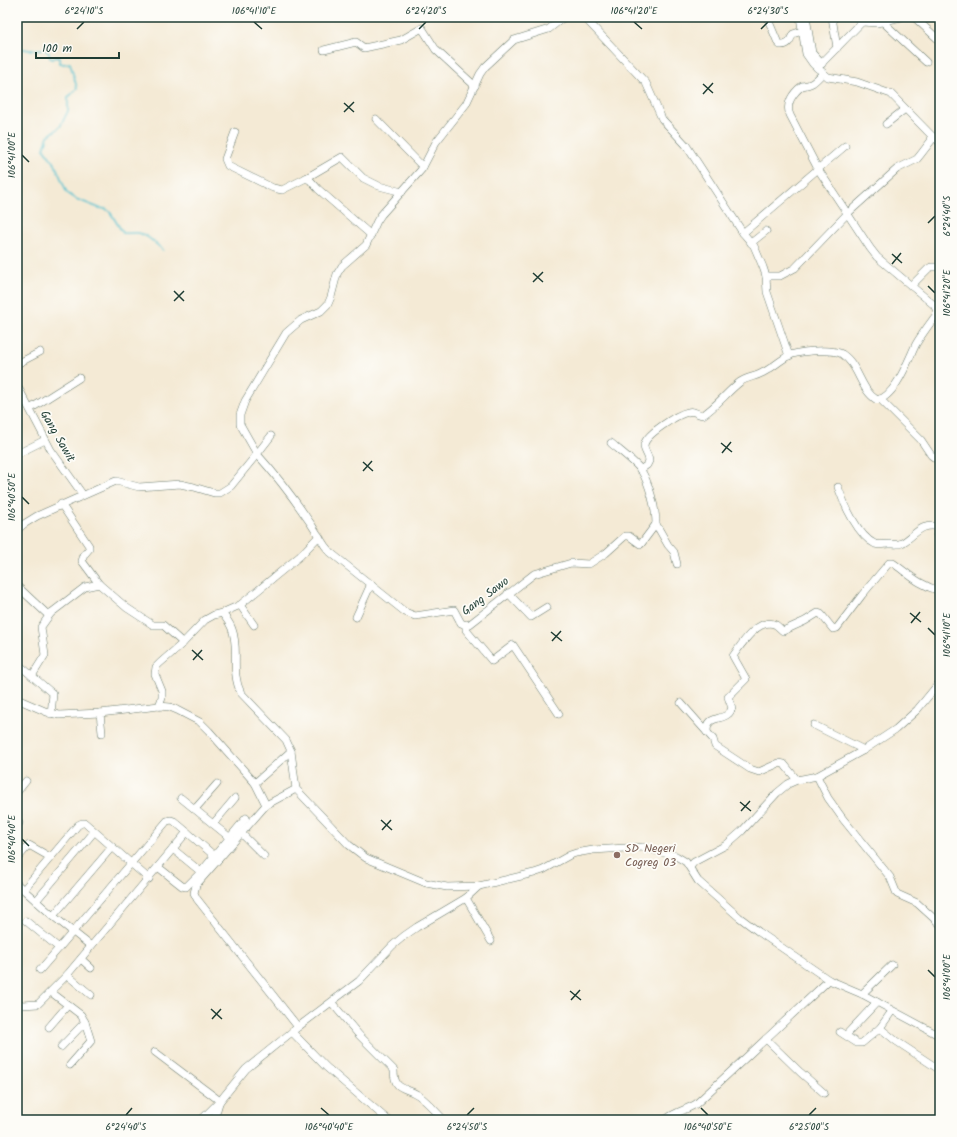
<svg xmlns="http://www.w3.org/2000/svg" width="957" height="1137" font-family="Kalam,sans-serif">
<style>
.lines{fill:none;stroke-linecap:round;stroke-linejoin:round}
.stream{stroke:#57c2d1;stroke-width:1.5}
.minor-casing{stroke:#6a7a6c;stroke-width:8}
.minor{stroke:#fff;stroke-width:7}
.ticks{fill:none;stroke:#1f3d34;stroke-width:1.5}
.education-dot{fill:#8d6e63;stroke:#fdfcf7;stroke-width:1.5}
.labels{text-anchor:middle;stroke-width:3.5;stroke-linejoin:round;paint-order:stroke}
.street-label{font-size:12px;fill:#1f3d34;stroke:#fdfcf7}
.education-label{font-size:12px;fill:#785e54;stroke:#fdfcf7;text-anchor:start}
.neatline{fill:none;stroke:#1f3d34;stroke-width:1.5}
.ticks-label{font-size:10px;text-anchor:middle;fill:#1f3d34}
</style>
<rect width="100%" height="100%" fill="#fdfcf7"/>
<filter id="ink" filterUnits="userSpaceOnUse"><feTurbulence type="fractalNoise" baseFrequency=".025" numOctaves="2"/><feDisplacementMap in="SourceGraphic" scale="8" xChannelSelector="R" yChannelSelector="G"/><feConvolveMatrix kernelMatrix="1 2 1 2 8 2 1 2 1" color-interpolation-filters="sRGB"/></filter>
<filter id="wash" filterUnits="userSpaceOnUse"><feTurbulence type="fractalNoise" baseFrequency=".012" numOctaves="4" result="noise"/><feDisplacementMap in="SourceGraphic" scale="16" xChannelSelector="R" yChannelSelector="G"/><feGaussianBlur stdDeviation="0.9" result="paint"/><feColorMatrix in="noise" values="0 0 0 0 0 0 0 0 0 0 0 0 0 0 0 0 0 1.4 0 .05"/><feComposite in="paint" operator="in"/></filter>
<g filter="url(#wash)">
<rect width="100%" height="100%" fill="#f4ead5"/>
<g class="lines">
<path class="stream" d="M17 48 30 50 44 49 49 53 50 58 53 59 56 57 59 58 60 63 64 64 70 63 77 88 68 98V111L60 127 48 136 44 149 55 164 67 193 76 199 99 208 106 209 110 212 123 233C129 234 135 232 139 233 148 235 156 244 163 250"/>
</g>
</g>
<g filter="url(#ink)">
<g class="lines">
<defs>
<g id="minor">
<path d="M584 17 646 83 662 119 686 145 743 233 754 246 763 267 766 276 767 292 789 356"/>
<path d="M767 17 778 43 780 45C789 46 790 40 793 34L802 31"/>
<path d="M800 17 806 54 813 64 828 77 857 82 891 94 932 136 940 142"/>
<path d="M806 17 812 53 822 64"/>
<path d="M832 17 837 48"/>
<path d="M914 17 940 41"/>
<path d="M862 22 877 23 901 17"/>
<path d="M883 22 926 62"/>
<path d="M324 50 356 42 364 48 401 40 422 28 436 50 475 86"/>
<path d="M817 68 862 22 861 17"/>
<path d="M376 119 423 167"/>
<path d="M886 124 905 109"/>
<path d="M235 132 225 159 228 166 273 188 282 190 306 178 342 157 363 178 379 186 402 192"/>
<path d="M306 178 310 180 318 189 371 235"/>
<path d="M743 233 845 146"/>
<path d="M751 243 766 231"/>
<path d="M766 276H780L795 268 847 214 897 169 917 159 921 154 931 141 932 136"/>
<path d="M911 286 928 269 931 267H940"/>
<path d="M17 364 40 352"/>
<path d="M17 385 51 450 83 495"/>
<path d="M880 399 921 440 931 455 940 462"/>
<path d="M30 409 79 378"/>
<path d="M271 436 257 454C283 483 305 513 325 546L330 552 405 612 415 616 454 610 461 623 466 625 470 624 534 574 571 563 589 564 606 553 625 536H629L640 544H641L656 524C656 508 649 483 641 470 635 462 619 450 611 443"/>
<path d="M17 454 45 440"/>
<path d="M640 470 647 465 649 461C649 456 644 451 644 446 644 435 678 414 688 412 694 410 698 415 703 415 717 406 727 392 740 382 747 377 755 377 762 373 771 369 779 361 788 356 798 351 832 348 842 354 859 365 860 390 877 400 895 398 909 358 916 344 922 334 929 325 936 315L937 311 934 305 877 257 870 248 818 169 790 115C785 104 793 93 802 86 814 84 814 82 823 73"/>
<path d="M838 487C844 504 858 536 875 544 879 545 885 544 890 544 894 544 898 545 902 543 916 535 920 522 940 527"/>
<path d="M61 504 89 546V549L84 555 82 561 99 584"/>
<path d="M656 524 668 545 674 552 677 564"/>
<path d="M17 530 24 524 37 516 116 481 139 487 180 484 194 487 214 493H220L231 486 257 454 240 424V415L245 401 286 333 301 320 321 311 328 304 331 297 337 274 342 266 366 245 377 221 381 215 422 169 436 142 466 104 480 74 485 67 514 40 549 29 564 17"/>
<path d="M937 535 940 533"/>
<path d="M17 586 47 614 51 613 85 587 99 584 127 608 153 625H163L183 643"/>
<path d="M508 593 531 617 547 607"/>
<path d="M240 605 254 625"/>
<path d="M222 613C226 618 230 623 232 629 240 650 230 671 241 693L286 740 291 751 296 789 349 845 366 858 426 883 447 887 479 886 534 873 543 870 570 855 576 853 593 850 642 847 676 856 686 862 698 881 739 917 759 932 829 980 862 994 940 1036"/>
<path d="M356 617 371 584"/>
<path d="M466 625V630L492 661 513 645 559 714"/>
<path d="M17 663 53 694 51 714"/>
<path d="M32 676 45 655 41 627 51 613"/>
<path d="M17 699 47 712 59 715 100 713 159 706 170 707 177 710 200 722 209 731 255 783 266 805"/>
<path d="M681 703 713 739 715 746 750 769 759 772 779 763 784 764 797 780"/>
<path d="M159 706 162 698V691L155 674 156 667 160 663 183 643 205 620 214 615 222 613 240 605 300 556 319 536"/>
<path d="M100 713 102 733"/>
<path d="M814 725 864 750"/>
<path d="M707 732C707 715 720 721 728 714 730 713 731 710 732 708L728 697 746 679 733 656C741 645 759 616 776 625 779 627 780 629 783 631L805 621 818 613 821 614 833 629 837 628 862 595 889 563H893C910 575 919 585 940 591"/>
<path d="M817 776 828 798 843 819 890 877 897 894 917 903 940 924"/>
<path d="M255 783 291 751"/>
<path d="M296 789 266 805 196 885 194 893 197 899 298 1027"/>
<path d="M17 792 26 781"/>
<path d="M181 798 229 837"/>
<path d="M195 809 217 784"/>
<path d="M213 824 235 798"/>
<path d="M17 826 19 823"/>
<path d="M241 833 264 856"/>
<path d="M173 849 201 872"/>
<path d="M17 859 29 845 50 857"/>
<path d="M158 867 182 886 186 887 201 872 246 818"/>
<path d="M690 867 694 862 726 845 742 831 777 793 788 784 797 780 817 776 864 750 896 729 917 710 940 682"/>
<path d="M17 884 53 916 91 946"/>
<path d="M479 886 466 898 491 941"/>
<path d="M24 889 78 825 82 823H85L149 879"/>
<path d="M36 901 94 832"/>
<path d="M53 916 112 847"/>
<path d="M26 921 59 948 167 821 171 820 174 821 187 832"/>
<path d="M81 959 91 968"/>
<path d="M40 970 59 948"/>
<path d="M67 975 91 995"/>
<path d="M51 992 81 1015 85 1022 61 1047"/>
<path d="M862 994 892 965"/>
<path d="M17 1002 22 1005 38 1004 67 975 187 832 218 859"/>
<path d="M332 1003 359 1035 394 1070C394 1092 405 1086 418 1095 428 1102 436 1112 444 1120"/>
<path d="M49 1027 68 1005"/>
<path d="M880 1028 896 1041 937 1068"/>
<path d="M292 1032 326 1067 388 1120"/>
<path d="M840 1032 857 1043H862L880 1028 892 1011"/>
<path d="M846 1035 877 1002"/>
<path d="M766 1039 800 1072 824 1093"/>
<path d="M155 1052 220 1101"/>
<path d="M70 1065 91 1041 85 1022"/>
<path d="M201 1120 220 1101 246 1069 298 1027 359 981 392 946 404 936 417 927 466 898"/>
<path d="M214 1120 219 1103"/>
<path d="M665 1120C674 1112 686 1110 696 1104L829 980"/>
</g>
</defs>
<use href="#minor" class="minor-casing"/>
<use href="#minor" class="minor"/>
</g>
</g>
<path class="ticks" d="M254 22 262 29M634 22 642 29M77 29 84 22M419 29 426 22M761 29 768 22M703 84 713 93M703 94 713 83M344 103 354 112M344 112 354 102M22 155 29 162M928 223 935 216M892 254 902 263M892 264 901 253M533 273 543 282M533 282 543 272M928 286 935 293M174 291 184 301M174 301 184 291M721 443 732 452M722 453 731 442M363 462 373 471M363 471 372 461M22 497 29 504M910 613 921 622M911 623 920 612M928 628 935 635M551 632 562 641M552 641 561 631M192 650 203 660M193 660 202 650M740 802 751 811M741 811 750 801M381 820 392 830M382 830 391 820M22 839 29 846M928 970 935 977M570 991 581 1000M571 1000 580 990M211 1009 222 1019M212 1019 221 1009M321 1108 329 1115M701 1108 708 1115M126 1115 132 1108M467 1115 474 1108M809 1115 816 1108"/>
<circle class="education-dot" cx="617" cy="855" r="4"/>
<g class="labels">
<g class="street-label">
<text transform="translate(58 436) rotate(60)" y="4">Gang Sawit</text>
<text transform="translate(485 596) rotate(-37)" y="4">Gang Sawo</text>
</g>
<g class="education-label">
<text x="625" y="852">SD Negeri<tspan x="625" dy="14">Cogreg 03</tspan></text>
</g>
</g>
<rect width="957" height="1137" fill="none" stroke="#fdfcf7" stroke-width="44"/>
<path d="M36 52v6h83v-6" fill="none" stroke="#1f3d34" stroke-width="2"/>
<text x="42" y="52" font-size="12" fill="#1f3d34" stroke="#fdfcf7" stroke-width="3" paint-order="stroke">100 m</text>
<rect x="22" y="22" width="913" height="1093" class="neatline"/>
<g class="ticks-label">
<text x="84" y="14">6°24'10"S</text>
<text x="254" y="14">106°41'10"E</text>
<text x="426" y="14">6°24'20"S</text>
<text x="634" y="14">106°41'20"E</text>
<text x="768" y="14">6°24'30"S</text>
<text transform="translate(11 155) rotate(-90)" y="4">106°41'00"E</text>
<text transform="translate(946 216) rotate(-90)" y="4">6°24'40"S</text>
<text transform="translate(946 293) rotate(-90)" y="4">106°41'20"E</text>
<text transform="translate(11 497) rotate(-90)" y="4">106°40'50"E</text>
<text transform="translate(946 635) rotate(-90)" y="4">106°41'10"E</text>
<text transform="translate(11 839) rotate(-90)" y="4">106°40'40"E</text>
<text transform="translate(946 977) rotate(-90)" y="4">106°41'00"E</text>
<text x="126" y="1130">6°24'40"S</text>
<text x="329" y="1130">106°40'40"E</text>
<text x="467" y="1130">6°24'50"S</text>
<text x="708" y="1130">106°40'50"E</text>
<text x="809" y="1130">6°25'00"S</text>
</g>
</svg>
